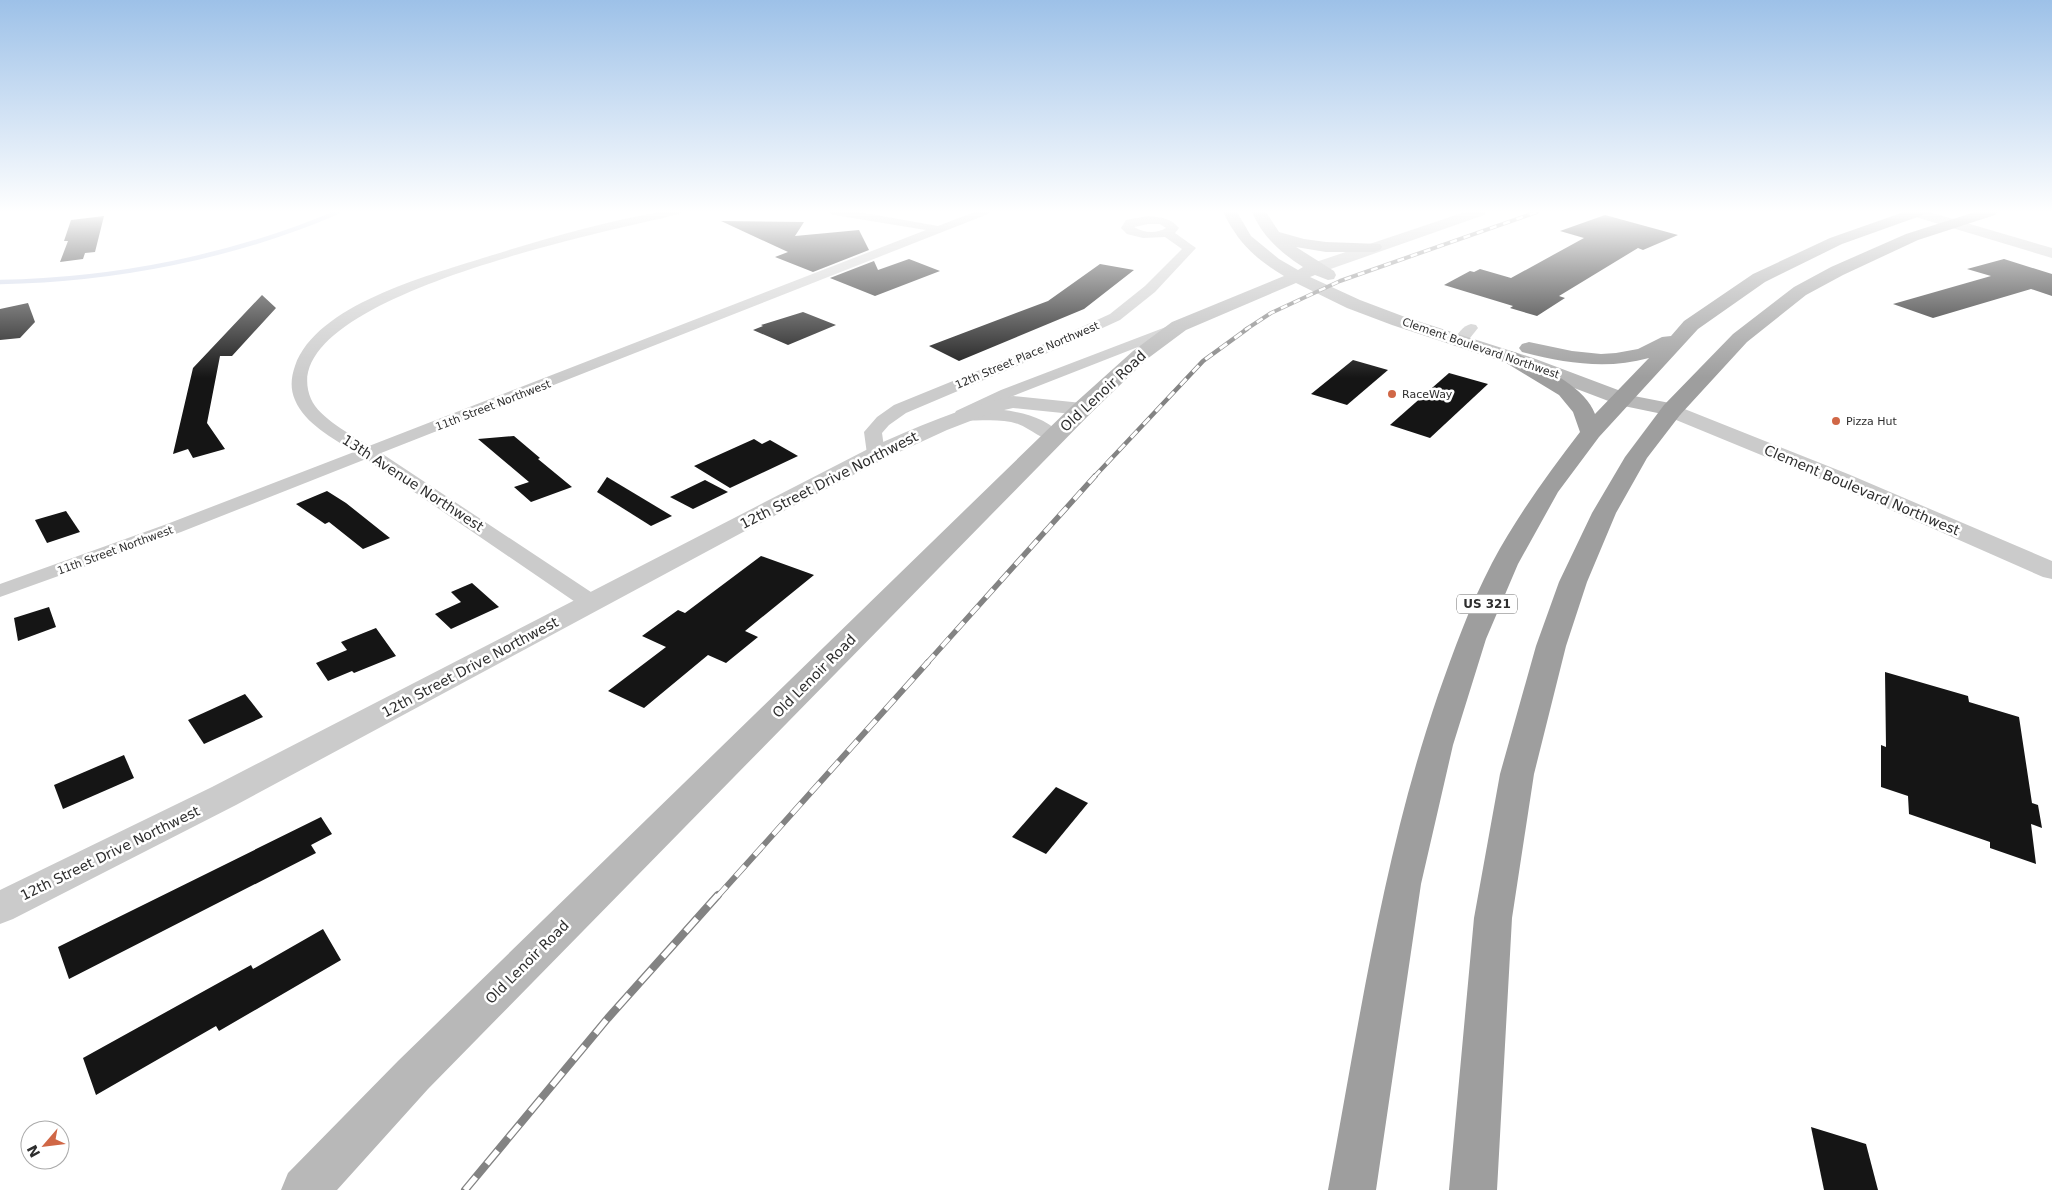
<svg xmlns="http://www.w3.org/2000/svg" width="2052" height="1190" font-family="'DejaVu Sans',sans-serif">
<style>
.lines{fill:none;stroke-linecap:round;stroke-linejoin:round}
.stream{stroke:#ccd4e7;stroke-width:4.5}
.building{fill:#151515}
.minor{fill:#cbcbcb;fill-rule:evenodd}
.tertiary{fill:#cbcbcb;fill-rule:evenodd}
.secondary{fill:#b8b8b8;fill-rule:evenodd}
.trunk{fill:#9e9e9e;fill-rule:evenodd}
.rail-far4-casing{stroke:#838383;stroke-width:4}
.rail-far3-casing{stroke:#838383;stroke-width:4.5}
.rail-far2-casing{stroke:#838383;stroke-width:5.5}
.rail-far1-casing{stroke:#838383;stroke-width:6}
.rail-casing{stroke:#838383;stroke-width:8}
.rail-far4{stroke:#fff;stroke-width:2.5;stroke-dasharray:7;stroke-linecap:butt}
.rail-far3{stroke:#fff;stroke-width:3;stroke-dasharray:9;stroke-linecap:butt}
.rail-far2{stroke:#fff;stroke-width:4;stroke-dasharray:11;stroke-linecap:butt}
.rail-far1{stroke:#fff;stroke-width:4.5;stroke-dasharray:14;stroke-linecap:butt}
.rail{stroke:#fff;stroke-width:5.5;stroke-dasharray:17;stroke-linecap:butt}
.poi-dot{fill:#d06746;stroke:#fff;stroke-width:2}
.labels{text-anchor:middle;stroke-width:5;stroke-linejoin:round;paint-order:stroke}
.far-street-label{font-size:11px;fill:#2e2e2e;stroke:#fff}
.far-poi-label{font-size:11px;fill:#2e2e2e;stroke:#fff;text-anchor:start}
.shield{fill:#fff;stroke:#6d6d6d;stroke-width:1}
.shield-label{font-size:12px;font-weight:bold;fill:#2e2e2e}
.street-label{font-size:14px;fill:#2e2e2e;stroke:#fff}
</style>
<rect width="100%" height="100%" fill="#fff"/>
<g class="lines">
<path class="stream" d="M0 282C114 280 233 257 338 212"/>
</g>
<g class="building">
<path d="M1605 215 1678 235 1643 250 1638 248 1559 296 1565 298 1537 316 1510 308 1513 306 1444 285 1470 271 1474 272 1480 269 1511 278 1584 238 1560 231Z"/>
<path d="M104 216 95 252 85 253 83 259 60 262 68 241H64L71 220Z"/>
<path d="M721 221 804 222 795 236 859 230 869 250 813 272 775 257 788 252Z"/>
<path d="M909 259 940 271 875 296 830 278 874 261 878 270Z"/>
<path d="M2004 259 2052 274V296L2031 289 1933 318 1893 304 1991 276 1967 269Z"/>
<path d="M1100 264 1134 270 1084 309 959 361 929 346 1048 301Z"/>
<path d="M262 295 276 308 232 356H220L207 423 225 449 193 458 188 449 173 454 193 368Z"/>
<path d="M28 303 35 322 20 338 0 340V309Z"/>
<path d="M803 312 836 325 788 345 753 330 763 326 761 325Z"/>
<path d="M1353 360 1388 370 1347 405 1311 394Z"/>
<path d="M1449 373 1488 384 1430 438 1390 425Z"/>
<path d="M514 436 540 458 538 459 572 487 531 502 514 487 529 482 478 439Z"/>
<path d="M754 439 762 444 770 440 798 456 730 488 694 466Z"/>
<path d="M607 477 672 516 651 526 597 492Z"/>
<path d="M705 480 728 492 693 509 670 497Z"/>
<path d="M327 491 346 503 390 538 363 549 329 522 325 524 296 504Z"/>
<path d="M66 511 80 532 47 543 35 520Z"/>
<path d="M761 556 814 575 745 631 758 637 726 663 708 655 644 708 608 691 666 647 642 636 678 610 685 613Z"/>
<path d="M472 583 499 607 451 629 435 614 461 602 451 592Z"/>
<path d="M49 607 56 627 18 641 14 618Z"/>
<path d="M376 628 396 656 354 673 352 671 328 681 316 663 347 650 341 642Z"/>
<path d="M1885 672 1968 696 1969 702 2019 717 2032 803 2038 805 2042 828 2031 824 2036 864 1990 848V842L1909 814 1908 796 1881 787V745L1886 747Z"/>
<path d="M245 694 263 717 204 744 188 720Z"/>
<path d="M124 755 134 778 63 809 54 785Z"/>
<path d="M1056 787 1088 803 1046 854 1012 837Z"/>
<path d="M321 817 332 834 311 845 316 853 69 979 58 947Z"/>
<path d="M323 929 341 960 219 1031 216 1026 96 1095 83 1058 251 965 253 969Z"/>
<path d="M1811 1127 1866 1144 1878 1190H1824Z"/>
</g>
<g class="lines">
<g class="minor">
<path d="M659 212H681L679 214C617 230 267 297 311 399 319 418 352 435 369 446L926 230 834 215 828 212H859L938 226 974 212H990L988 214 381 453 600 598 603 603 600 608 592 610 584 608 366 459 181 532 0 597V584L167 524 354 452C333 438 305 424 295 400 290 389 291 377 295 366 316 305 427 276 483 258 541 240 599 223 659 212Z"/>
<path d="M1148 216C1160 217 1171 218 1179 228L1175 233 1196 248 1155 292 1120 320 1059 348 906 413 889 425 882 433 885 454 882 458 876 459 870 458 867 454 864 432 877 417 894 405 1049 342 1110 314 1145 286 1182 249 1165 237 1143 238 1127 234 1121 228 1126 220ZM1148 224H1160L1166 228C1156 234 1144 233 1134 227Z"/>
<path d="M1179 322 1184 323 1186 326 1184 329 1013 396 987 409C1011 409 1048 416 1063 437L1060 441C1046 444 1032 429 1018 424 997 417 976 423 956 419L954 415 956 411 1001 390Z"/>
<path d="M1471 324 1476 325 1478 328 1466 343H1456L1454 340C1458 333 1463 326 1471 324Z"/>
</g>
<g class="tertiary">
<path d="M1465 212H1486L1484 215 1322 272H1310L1308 268 1310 264Z"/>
<path d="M1907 212H1929L2052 248V258L1909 215Z"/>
<path d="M1013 396 1082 403 1090 404 1093 409 1090 414 1082 415 1013 408 991 413 947 430 884 459 745 531 236 805 13 919 0 924V890L212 787 868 449C916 427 962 407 1013 396Z"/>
<path d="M1672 404 1848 474 2052 561V579L2043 577 1832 484 1664 415 1661 410 1664 405Z"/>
</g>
<path class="secondary" d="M1223 212H1237L1251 236 1279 259 1298 270 1303 267C1281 253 1262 236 1252 212H1266L1279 232 1304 239 1326 242 1380 244 1382 247 1380 250 1374 252H1326L1296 247 1334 271 1336 275 1334 279 1328 280 1315 275 1310 277 1360 300 1405 317 1533 358 1634 396 1680 405 1683 410 1680 415 1672 416 1619 405 1519 367 1392 325 1347 308 1296 283 1186 330 1147 359 1090 414 428 1089 337 1190H281L288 1173 398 1061 1074 404 1133 351 1172 322 1284 276C1254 258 1238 242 1223 212Z"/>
<g class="trunk">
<path d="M1904 212H1925L1923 215 1842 244 1765 282 1698 329 1599 437 1558 492 1518 564 1486 639 1453 745 1421 884 1376 1190H1328C1359 1024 1383 855 1438 695 1454 650 1470 605 1492 563 1517 516 1548 474 1580 432L1573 412 1559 395 1503 361 1500 357 1503 353 1510 351 1517 353C1542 368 1585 386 1595 414L1649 358C1606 370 1565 363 1522 352L1519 348 1522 344 1529 342 1572 351 1601 354 1616 353 1638 349 1662 337 1671 336 1684 321 1753 274 1830 238Z"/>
<path d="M1975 212H1997L1995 215 1918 240 1843 275 1806 295 1747 342 1680 415 1647 458 1616 513 1587 582 1566 646 1534 774 1512 918 1497 1190H1449L1474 918 1500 774 1536 646 1559 582 1592 513 1625 457 1664 405 1733 334 1794 287 1831 267 1906 234Z"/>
</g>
<defs>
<path id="rail-far4" d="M1245 330 1271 313 1340 281 1537 212"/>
<path id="rail-far3" d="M1094 477 1203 361 1247 329"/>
<path id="rail-far2" d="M927 663 1095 476"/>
<path id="rail-far1" d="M717 897 928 662"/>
<path id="rail" d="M465 1190 608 1018 718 895"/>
</defs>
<use href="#rail-far4" class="rail-far4-casing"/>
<use href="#rail-far3" class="rail-far3-casing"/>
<use href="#rail-far2" class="rail-far2-casing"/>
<use href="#rail-far1" class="rail-far1-casing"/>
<use href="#rail" class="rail-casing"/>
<use href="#rail-far4" class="rail-far4"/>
<use href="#rail-far3" class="rail-far3"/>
<use href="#rail-far2" class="rail-far2"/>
<use href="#rail-far1" class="rail-far1"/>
<use href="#rail" class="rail"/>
</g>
<linearGradient id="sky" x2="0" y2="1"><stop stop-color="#9dc1e8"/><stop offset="0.56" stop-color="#fff"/><stop offset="1" stop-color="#fff" stop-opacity="0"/></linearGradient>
<rect width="2052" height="378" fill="url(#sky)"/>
<g class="poi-dot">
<circle cx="1392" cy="394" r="5"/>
<circle cx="1836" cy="421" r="5"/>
</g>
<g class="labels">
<g class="far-street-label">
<text transform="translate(1481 348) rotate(19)" y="4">Clement Boulevard Northwest</text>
<text transform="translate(1027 355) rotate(-23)" y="4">12th Street Place Northwest</text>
<text transform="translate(493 405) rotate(-21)" y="4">11th Street Northwest</text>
<text transform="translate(115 550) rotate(-20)" y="4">11th Street Northwest</text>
</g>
<g class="far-poi-label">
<text x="1402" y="398">RaceWay</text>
<text x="1846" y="425">Pizza Hut</text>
</g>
<rect class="shield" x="1457" y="594.5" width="60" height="19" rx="4"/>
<g class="shield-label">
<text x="1487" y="608">US 321</text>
</g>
<g class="street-label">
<text transform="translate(1103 391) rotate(-43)" y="5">Old Lenoir Road</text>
<text transform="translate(829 480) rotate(-27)" y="5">12th Street Drive Northwest</text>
<text transform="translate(413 483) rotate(33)" y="5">13th Avenue Northwest</text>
<text transform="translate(1862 490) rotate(23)" y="5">Clement Boulevard Northwest</text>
<text transform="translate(470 667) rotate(-28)" y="5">12th Street Drive Northwest</text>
<text transform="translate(814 676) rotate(-45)" y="5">Old Lenoir Road</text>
<text transform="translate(110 853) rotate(-26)" y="5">12th Street Drive Northwest</text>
<text transform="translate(527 962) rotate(-45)" y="5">Old Lenoir Road</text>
</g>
</g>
<g transform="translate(45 1145) rotate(242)"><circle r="24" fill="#ffffff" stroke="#ababab"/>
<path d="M0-4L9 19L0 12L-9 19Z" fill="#d06746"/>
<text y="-8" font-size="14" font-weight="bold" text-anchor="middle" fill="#2e2e2e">N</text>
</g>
</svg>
